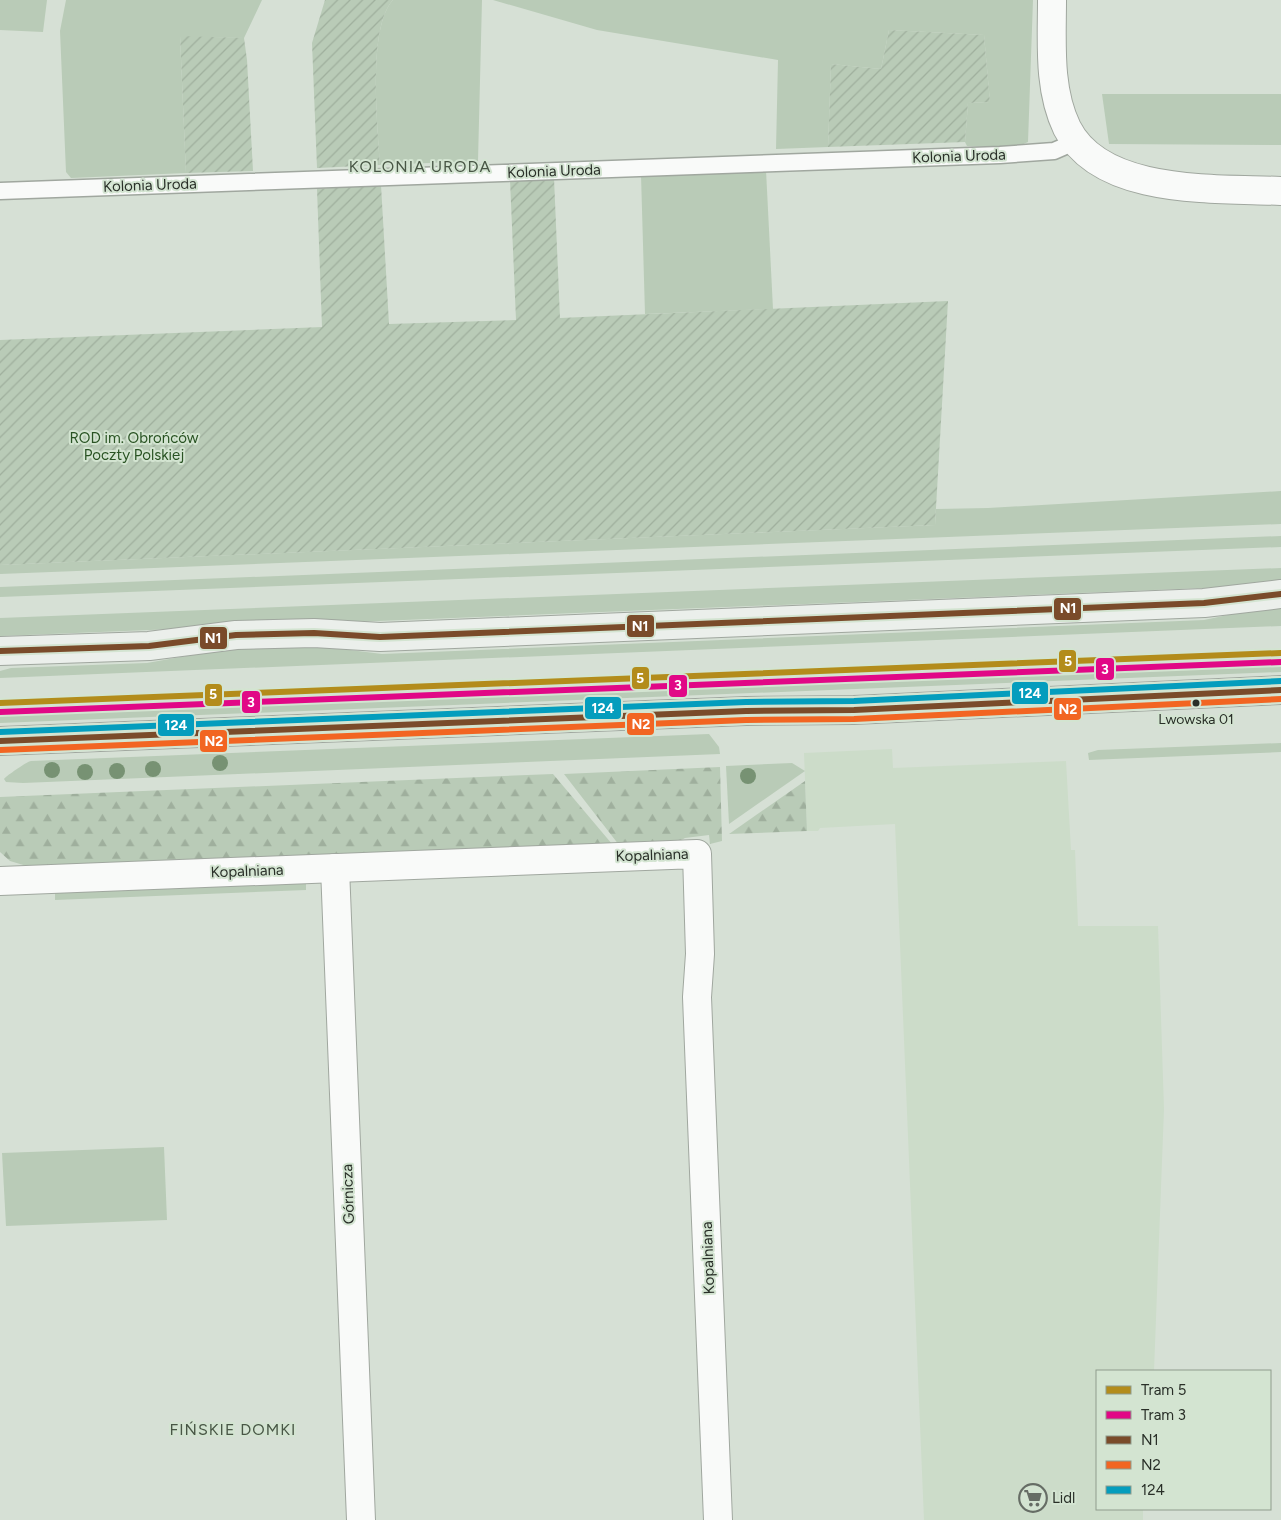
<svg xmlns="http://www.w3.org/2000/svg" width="1281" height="1520" font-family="Figtree,sans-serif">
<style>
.built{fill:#ccdcc9}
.grass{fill:#b9cbb7}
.forest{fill:url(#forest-firs)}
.garden{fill:url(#garden-furrows)}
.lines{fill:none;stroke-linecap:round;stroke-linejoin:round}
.service-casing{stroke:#a0a79f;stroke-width:19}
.minor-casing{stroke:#a0a79f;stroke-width:30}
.secondary-casing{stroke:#a0a79f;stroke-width:30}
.service{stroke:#f9faf9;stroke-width:16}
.minor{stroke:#f9faf9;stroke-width:28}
.secondary{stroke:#ebefeb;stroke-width:28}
.bus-1-casing{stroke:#d3e4d1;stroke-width:10}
.bus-2-casing{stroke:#d3e4d1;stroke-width:10}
.bus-3-casing{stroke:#d3e4d1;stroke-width:10}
.bus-1{stroke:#7a4b2a;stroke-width:6}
.bus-2{stroke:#f26522;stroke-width:6}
.bus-3{stroke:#049dbd;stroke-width:6}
.tram-1-casing{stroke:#d3e4d1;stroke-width:10}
.tram-2-casing{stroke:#d3e4d1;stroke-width:10}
.tram-1{stroke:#b38c1b;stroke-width:6}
.tram-2{stroke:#e10886;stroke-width:6}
.tree{fill:#779273}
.bus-dot{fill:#292f28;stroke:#d3e4d1;stroke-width:2}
.labels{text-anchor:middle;stroke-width:4;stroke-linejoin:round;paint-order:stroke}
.bus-label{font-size:14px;fill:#292f28;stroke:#d3e4d1}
.street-label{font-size:15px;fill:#292f28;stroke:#d3e4d1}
.park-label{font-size:15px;fill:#295323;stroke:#d3e4d1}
.poi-label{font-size:15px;fill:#292f28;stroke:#d3e4d1;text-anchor:start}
.neighbourhood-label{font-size:16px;letter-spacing:1px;fill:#485645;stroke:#d3e4d1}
.line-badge{stroke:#d3e4d1;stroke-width:2}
.badge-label{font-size:14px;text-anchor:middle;font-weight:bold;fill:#fff}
</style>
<defs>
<pattern id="forest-firs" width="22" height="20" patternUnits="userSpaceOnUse" patternTransform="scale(1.25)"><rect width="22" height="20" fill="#b9cbb7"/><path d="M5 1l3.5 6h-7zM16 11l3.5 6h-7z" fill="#9faf9d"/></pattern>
<pattern id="garden-furrows" width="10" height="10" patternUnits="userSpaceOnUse" patternTransform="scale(1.25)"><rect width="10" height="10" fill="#b9cbb7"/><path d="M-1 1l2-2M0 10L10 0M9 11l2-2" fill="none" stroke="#9faf9d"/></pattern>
</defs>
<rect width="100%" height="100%" fill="#d6e0d5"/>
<path class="built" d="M892 749 893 768 1066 761 1071 850H1075L1078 926H1158L1164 1109 1154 1371H1097V1509H1143V1520H924L895 824 820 828 818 831H807L804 753Z"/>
<g class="grass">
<path d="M0 0H47L43 32 0 30Z"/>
<path d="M66 0H262L244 38 180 37 186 173 71 178 66 172 60 31Z"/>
<path d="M393 0H482L478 161 380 165C378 127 367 28 393 0Z"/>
<path d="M493 0H1033L1028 142 1014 148 967 146 965 142 968 103 990 102 984 35 889 30 881 69 831 64 828 147 776 149 778 60 597 30Z"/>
<path d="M1102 94H1281V145L1109 144Z"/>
<path d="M766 170 773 309 645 314 641 175Z"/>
<path d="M1281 491V524L0 574V565L935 525 936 509 988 508Z"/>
<path d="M1281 536V547L0 597V587Z"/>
<path d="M1281 568V585L0 636V618Z"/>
<path d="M1281 604V626L0 678V671L11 668 147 663 231 648 302 644 382 654 1204 620Z"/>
<path d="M1281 662V672L0 723V711L900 675Z"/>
<path d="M709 734 719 747 720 754 23 783 6 782 4 779C6 776 28 761 31 761Z"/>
<path d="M1281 743V752L1089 760 1088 753 1098 750Z"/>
<path d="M792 763 805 771 729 824 726 766Z"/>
<path d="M306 881V890L55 900V891Z"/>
<path d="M164 1147 167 1220 6 1226 2 1153Z"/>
</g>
<g class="forest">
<path d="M720 767 722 841 710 844 709 835 685 838 676 843 619 845 564 774Z"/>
<path d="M553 774 612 844 30 867 10 861 0 852V797Z"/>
<path d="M805 781 807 831 729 834Z"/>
</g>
<g class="garden">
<path d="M325 0H393C367 28 378 127 380 165L317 168 312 43Z"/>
<path d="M889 30 984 35 990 102 968 103 965 142 828 147 831 64 881 69Z"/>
<path d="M180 36 244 38 247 60 253 171 186 173Z"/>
<path d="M554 178 560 318 948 301 935 525 0 565V340L322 327 317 189 381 185 389 324 516 320 510 180Z"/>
</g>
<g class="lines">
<defs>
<path id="service" d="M0 191 1000 155 1054 151 1077 141"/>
<g id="minor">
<path d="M1052 0C1052 42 1048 89 1067 128 1101 196 1217 188 1281 191"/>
<path d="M335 868 361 1520"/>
<path d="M0 881 697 854 700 954 697 997 718 1520"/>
</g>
<g id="secondary">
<path d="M0 651 149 646 236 635 314 633 380 637 1204 603 1281 594"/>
<path d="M0 741 746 711 854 710 1281 690"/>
</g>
</defs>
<use href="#service" class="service-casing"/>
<use href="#minor" class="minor-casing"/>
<use href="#secondary" class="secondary-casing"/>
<use href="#service" class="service"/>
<use href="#minor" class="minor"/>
<use href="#secondary" class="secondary"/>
<defs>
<g id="bus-1">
<path d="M0 651 149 646 236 635 314 633 380 637 1204 603 1281 594"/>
<path d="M0 741 746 711 854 710 1281 690"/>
</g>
<path id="bus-2" d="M0 750 746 720 854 719 1281 699"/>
<path id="bus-3" d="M0 732 746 702 854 701 1281 681"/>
</defs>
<use href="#bus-1" class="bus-1-casing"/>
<use href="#bus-2" class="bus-2-casing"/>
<use href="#bus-3" class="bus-3-casing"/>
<use href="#bus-1" class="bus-1"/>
<use href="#bus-2" class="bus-2"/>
<use href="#bus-3" class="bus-3"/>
<defs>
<path id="tram-1" d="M0 703 1281 653"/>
<path id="tram-2" d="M0 712 1281 662"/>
</defs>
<use href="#tram-1" class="tram-1-casing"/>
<use href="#tram-2" class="tram-2-casing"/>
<use href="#tram-1" class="tram-1"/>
<use href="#tram-2" class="tram-2"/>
</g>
<g class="tree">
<circle cx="220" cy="763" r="8"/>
<circle cx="153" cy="769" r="8"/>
<circle cx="52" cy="770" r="8"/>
<circle cx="117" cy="771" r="8"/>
<circle cx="85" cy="772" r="8"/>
<circle cx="748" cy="776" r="8"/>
</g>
<defs>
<symbol id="supermarket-ring" viewBox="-11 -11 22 22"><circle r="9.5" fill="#d3e4d1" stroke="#666d65" stroke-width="1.5"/><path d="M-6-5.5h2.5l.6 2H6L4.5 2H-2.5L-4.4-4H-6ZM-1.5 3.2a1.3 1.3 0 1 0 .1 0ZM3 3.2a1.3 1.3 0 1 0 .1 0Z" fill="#666d65"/></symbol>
</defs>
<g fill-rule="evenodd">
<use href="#supermarket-ring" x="1017" y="1482" width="32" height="32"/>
</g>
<circle class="bus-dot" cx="1196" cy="703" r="4.5"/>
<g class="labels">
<g class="bus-label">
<text x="1196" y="724">Lwowska 01</text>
</g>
<g class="street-label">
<text transform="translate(959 156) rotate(-2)" y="5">Kolonia Uroda</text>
<text transform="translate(554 171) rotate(-2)" y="5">Kolonia Uroda</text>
<text transform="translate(150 185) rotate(-2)" y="5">Kolonia Uroda</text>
<text transform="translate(652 855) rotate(-2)" y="5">Kopalniana</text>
<text transform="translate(247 871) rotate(-2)" y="5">Kopalniana</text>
<text transform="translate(348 1194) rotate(-92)" y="5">Górnicza</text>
<text transform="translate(708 1258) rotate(-92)" y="5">Kopalniana</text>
</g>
<g class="park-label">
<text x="134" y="443">ROD im. Obrońców<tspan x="134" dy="17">Poczty Polskiej</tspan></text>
</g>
<g class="poi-label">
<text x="1052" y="1503">Lidl</text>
</g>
<g class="neighbourhood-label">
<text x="420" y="172">KOLONIA URODA</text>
<text x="233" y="1435">FIŃSKIE DOMKI</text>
</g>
</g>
<g class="line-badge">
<rect x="1053" y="597" width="29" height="24" rx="5" fill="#7a4b2a"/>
<rect x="626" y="614" width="29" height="24" rx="5" fill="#7a4b2a"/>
<rect x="199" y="626" width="29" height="24" rx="5" fill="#7a4b2a"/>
<rect x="1058" y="649" width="19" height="24" rx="5" fill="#b38c1b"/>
<rect x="1095" y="657" width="20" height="24" rx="5" fill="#e10886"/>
<rect x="631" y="666" width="19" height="24" rx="5" fill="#b38c1b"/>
<rect x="668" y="674" width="20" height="24" rx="5" fill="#e10886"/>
<rect x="1011" y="681" width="38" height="24" rx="5" fill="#049dbd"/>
<rect x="204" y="683" width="19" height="24" rx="5" fill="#b38c1b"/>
<rect x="241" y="690" width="20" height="24" rx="5" fill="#e10886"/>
<rect x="584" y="696" width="38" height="24" rx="5" fill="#049dbd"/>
<rect x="1053" y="697" width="29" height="24" rx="5" fill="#f26522"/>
<rect x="626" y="712" width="29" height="24" rx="5" fill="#f26522"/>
<rect x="157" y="713" width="38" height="24" rx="5" fill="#049dbd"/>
<rect x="199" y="729" width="29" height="24" rx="5" fill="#f26522"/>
</g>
<g class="badge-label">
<text x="1068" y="613">N1</text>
<text x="640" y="631">N1</text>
<text x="213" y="643">N1</text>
<text x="1068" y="666">5</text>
<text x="1105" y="674">3</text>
<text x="640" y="683">5</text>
<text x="678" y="690">3</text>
<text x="1030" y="698">124</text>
<text x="213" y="699">5</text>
<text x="251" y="707">3</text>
<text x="603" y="713">124</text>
<text x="1068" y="714">N2</text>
<text x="641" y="729">N2</text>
<text x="176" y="730">124</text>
<text x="214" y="746">N2</text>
</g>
<rect x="1096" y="1370" width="175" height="140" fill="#d3e4d1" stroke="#8f9c8d"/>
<rect x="1106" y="1386" width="25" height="8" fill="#b38c1b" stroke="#8f9c8d"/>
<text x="1141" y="1395" font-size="15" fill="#292f28">Tram 5</text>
<rect x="1106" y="1411" width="25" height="8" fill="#e10886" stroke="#8f9c8d"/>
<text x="1141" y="1420" font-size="15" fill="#292f28">Tram 3</text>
<rect x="1106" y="1436" width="25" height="8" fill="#7a4b2a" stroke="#8f9c8d"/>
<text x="1141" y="1445" font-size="15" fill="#292f28">N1</text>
<rect x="1106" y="1461" width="25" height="8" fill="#f26522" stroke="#8f9c8d"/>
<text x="1141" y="1470" font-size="15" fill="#292f28">N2</text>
<rect x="1106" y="1486" width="25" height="8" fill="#049dbd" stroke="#8f9c8d"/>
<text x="1141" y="1495" font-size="15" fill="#292f28">124</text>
</svg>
